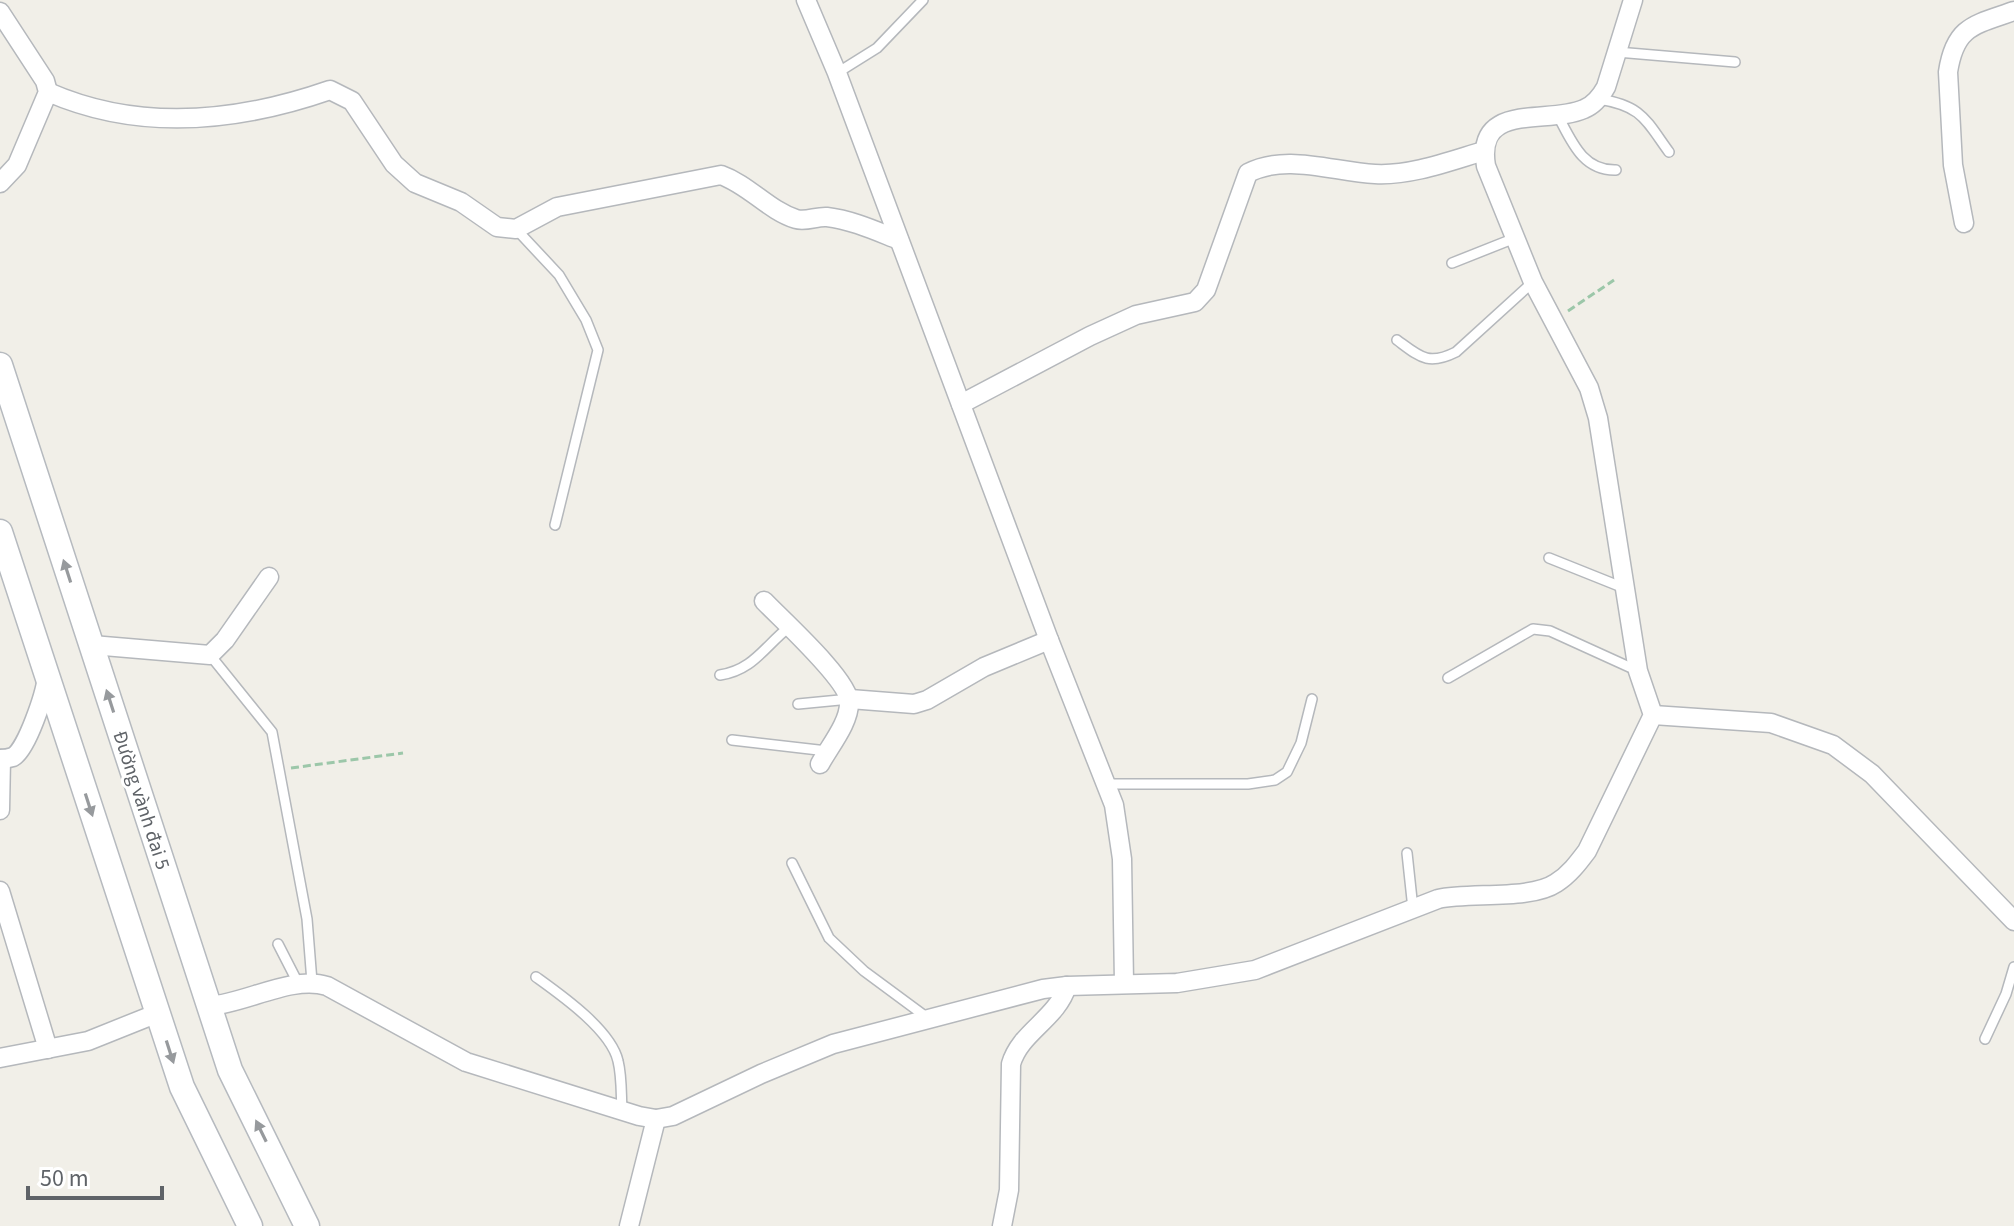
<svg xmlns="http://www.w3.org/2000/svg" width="2014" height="1226" font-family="'Source Sans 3',sans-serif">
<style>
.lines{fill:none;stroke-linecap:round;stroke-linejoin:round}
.lane-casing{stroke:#b5b8bc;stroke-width:12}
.street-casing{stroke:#b5b8bc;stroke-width:21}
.secondary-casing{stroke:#b6babf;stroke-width:27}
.path{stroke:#9cc7a9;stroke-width:3;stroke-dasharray:8 4;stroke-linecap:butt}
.lane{stroke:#fff;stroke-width:9}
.street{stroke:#fff;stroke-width:18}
.secondary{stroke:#fff;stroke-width:24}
.oneway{fill:#979a9d}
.labels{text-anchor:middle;stroke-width:6;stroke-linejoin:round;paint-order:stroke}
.street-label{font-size:20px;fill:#5f6368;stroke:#fff}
</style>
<rect width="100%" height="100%" fill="#f1efe8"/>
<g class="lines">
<defs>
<g id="lane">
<path d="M1617 52 1735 62"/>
<path d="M837 73 877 48 923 0"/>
<path d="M1599 99C1642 106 1645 119 1669 152"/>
<path d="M1557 114C1571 140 1582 171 1616 170"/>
<path d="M516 229 559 275 586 320 598 350 555 525"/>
<path d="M1452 263 1515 238"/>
<path d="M1397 340C1420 357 1428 366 1456 352L1533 282"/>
<path d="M1549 558 1624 588"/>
<path d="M210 655 272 732 307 919 312 982"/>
<path d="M720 675C753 670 764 647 789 627"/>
<path d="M1448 678 1533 629 1550 631 1638 671"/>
<path d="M798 704 850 699"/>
<path d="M732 740 827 751"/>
<path d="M1106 784H1248L1275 780 1287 772 1301 743 1312 699"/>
<path d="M1407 853 1413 909"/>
<path d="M792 863 829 938 864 971 929 1019"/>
<path d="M278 944 298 983"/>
<path d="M536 977C561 995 611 1030 618 1061 622 1077 621 1095 622 1111"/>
<path d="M1985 1039 2006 994 2014 967"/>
</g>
<g id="street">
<path d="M806 0 837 73 1049 640 1114 805 1122 859 1124 983"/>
<path d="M0 12 45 81 48 92 17 165 0 183"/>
<path d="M48 92C139 132 238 122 330 90L352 101 394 164 415 183 461 202 497 227 516 229 557 207 721 175C749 185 768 210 796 219 806 222 817 216 827 217 852 220 876 231 899 240"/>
<path d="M1964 223 1953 165 1948 72C1955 26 1974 25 2014 11"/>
<path d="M961 404 1090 336 1136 315 1195 302 1206 290 1248 173C1286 153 1334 172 1375 174 1411 176 1450 161 1484 151"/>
<path d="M764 601C781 619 849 680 849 702 850 722 829 747 820 764"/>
<path d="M92 645 210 655 225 640 269 577"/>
<path d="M850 699 914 704 927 700 984 667 1049 640"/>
<path d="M1653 715 1771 723 1833 745 1872 774 2014 921"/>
<path d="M0 759C4 759 10 758 13 757 27 749 45 694 47 677"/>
<path d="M0 810 1 759"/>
<path d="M0 891 48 1049"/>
<path d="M209 1006C247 1003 292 975 327 986L466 1062 639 1116 656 1119 673 1116 761 1074 833 1044 1043 989 1067 986 1177 983 1255 970 1438 899C1470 892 1531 900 1556 883 1569 875 1578 863 1587 851L1653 715 1638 671 1598 418 1589 388 1533 282 1486 166C1475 101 1548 125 1584 109 1594 105 1601 96 1606 87L1633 0"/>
<path d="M0 1058 88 1041 158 1013"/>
<path d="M629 1226 656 1119"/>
<path d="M1002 1226 1009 1190 1011 1064C1020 1032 1057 1019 1067 986"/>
</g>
<g id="secondary">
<path d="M0 365 230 1070 307 1226"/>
<path d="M0 532 182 1087 250 1226"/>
</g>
</defs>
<use href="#lane" class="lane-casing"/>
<use href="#street" class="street-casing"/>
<use href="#secondary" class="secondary-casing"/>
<g class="path">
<path d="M1568 311 1614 280"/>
<path d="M291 768 403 753"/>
</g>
<use href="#lane" class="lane"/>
<use href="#street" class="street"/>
<use href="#secondary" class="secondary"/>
</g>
<defs><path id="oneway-solid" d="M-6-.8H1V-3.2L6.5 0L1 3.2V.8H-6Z" transform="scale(2)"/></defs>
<g class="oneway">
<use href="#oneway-solid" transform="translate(67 571) rotate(-108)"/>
<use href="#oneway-solid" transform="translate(110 701) rotate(-108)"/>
<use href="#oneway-solid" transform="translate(89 805) rotate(72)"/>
<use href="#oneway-solid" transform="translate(170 1052) rotate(72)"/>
<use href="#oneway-solid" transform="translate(261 1131) rotate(-116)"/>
</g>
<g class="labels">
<g class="street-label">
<text transform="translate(142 800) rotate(72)" y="7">Đường vành đai 5</text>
</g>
</g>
<path d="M28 1186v12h134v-12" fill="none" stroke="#5f6368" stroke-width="4"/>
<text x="40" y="1186" font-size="24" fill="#5f6368" stroke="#ffffff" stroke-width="6" paint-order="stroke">50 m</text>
</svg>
